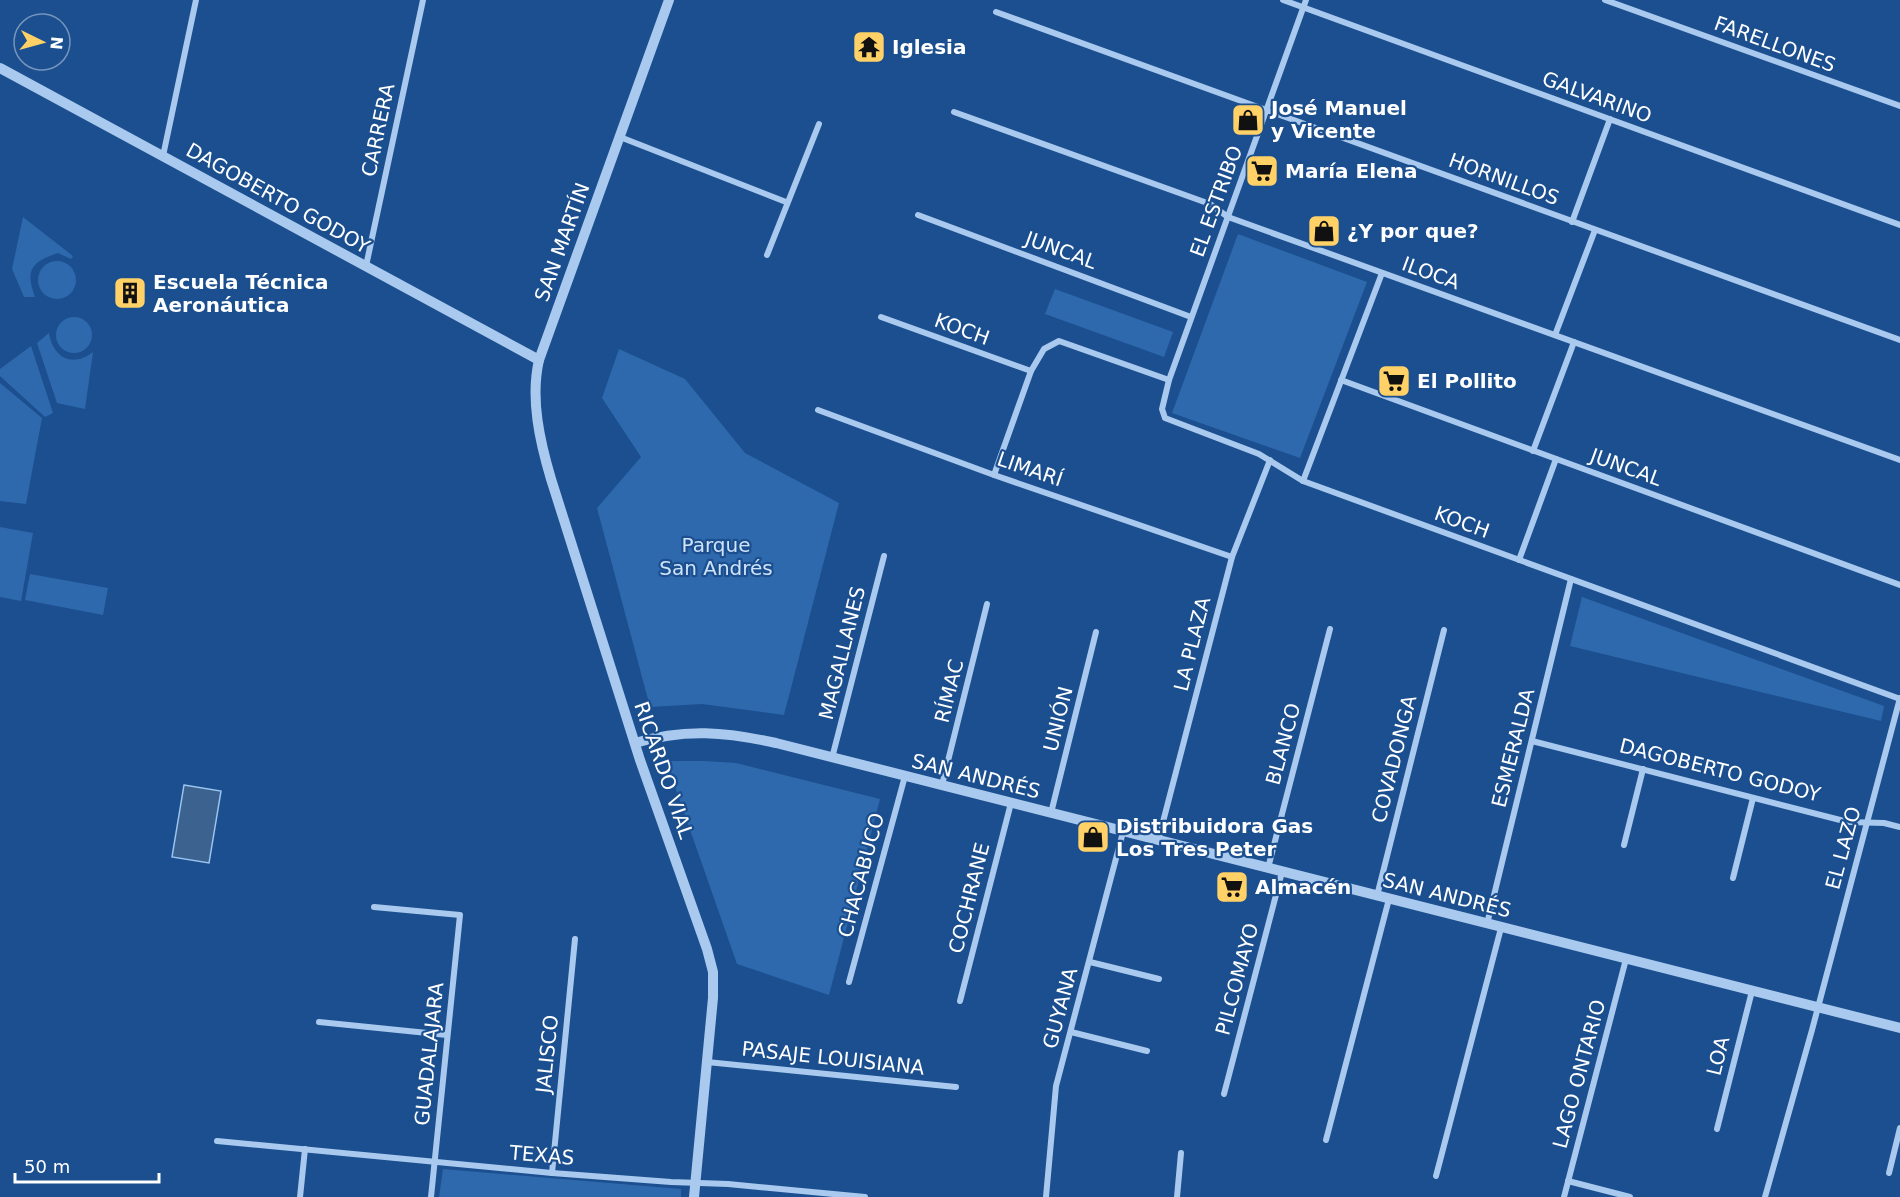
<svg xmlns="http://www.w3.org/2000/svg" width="1900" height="1197" font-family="'DejaVu Sans',sans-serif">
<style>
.green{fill:#2e69ad}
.water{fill:#3c6290;stroke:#9cc4f0;stroke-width:1.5}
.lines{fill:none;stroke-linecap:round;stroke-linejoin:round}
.minor{stroke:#a9c9ee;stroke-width:6}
.tertiary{stroke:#a9c9ee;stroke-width:10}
.labels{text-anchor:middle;stroke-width:4.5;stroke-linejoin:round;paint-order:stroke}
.street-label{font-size:20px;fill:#fff;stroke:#1b4f8f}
.poi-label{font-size:20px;font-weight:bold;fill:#fff;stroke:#1b4f8f;text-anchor:start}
.park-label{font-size:20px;fill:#cfe3fa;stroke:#1b4f8f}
</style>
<rect width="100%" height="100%" fill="#1b4f8f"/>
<g class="green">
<path d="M23 217 73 256 71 259 58 253C31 262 25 270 35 297H24L12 269Z"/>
<path d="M1238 234 1367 282 1300 458 1172 413Z"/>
<circle cx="57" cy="280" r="19"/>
<path d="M1055 289 1173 332 1164 357 1045 314Z"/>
<circle cx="74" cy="335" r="18"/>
<path d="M49 333C53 358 73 368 93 352L85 409 57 403 37 343Z"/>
<path d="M31 346 53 413 45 417 0 376V369Z"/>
<path d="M619 349 685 379 745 453 839 503 784 715 702 704 650 707 597 508 641 457 602 398Z"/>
<path d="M0 383 42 418 26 504 0 501Z"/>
<path d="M0 527 33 533 21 601 0 597Z"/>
<path d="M30 574 108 588 103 615 25 600Z"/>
<path d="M1582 597 1884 706 1881 721 1570 646Z"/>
<path d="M666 761H705L736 763 880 799 829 995 737 964Z"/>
<path d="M443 1169 681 1189V1197H439Z"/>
</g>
<path class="water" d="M184 785 221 791 209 863 172 857Z"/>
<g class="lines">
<g class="minor">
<path d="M1283 0 1900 225"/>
<path d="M1306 0 1169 380 1162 409 1165 418 1259 454 1303 481 1900 699"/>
<path d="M1605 0 1900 106"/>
<path d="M996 12 1900 340"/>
<path d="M954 112 1210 204 1228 217 1900 460"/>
<path d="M620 137 786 202"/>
<path d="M163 156 196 0"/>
<path d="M918 215 1191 317"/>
<path d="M1572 222 1610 119"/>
<path d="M767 255 819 124"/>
<path d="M366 266 423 0"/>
<path d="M881 317 1031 371"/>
<path d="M1555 335 1595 230"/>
<path d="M1341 380 1900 585"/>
<path d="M818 410 994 475 1232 557"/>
<path d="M1533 451 1574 342"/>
<path d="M994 475 1031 371 1044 349 1059 341 1169 380"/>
<path d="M1303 481 1382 273"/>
<path d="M1519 560 1556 459"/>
<path d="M1532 741 1848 822 1884 823 1900 827"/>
<path d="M832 758 884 556"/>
<path d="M942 785 987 604"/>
<path d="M1051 813 1096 632"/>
<path d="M1158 841 1232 557 1270 460"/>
<path d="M1624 845 1643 769"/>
<path d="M1268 868 1330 629"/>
<path d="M1733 878 1753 798"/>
<path d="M1377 896 1444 630"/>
<path d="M374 907 460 915 431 1197"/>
<path d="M1487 924 1571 579"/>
<path d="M1090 962 1159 979"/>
<path d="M849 982 905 776"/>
<path d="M960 1001 1011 803"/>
<path d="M319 1022 447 1035"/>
<path d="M1071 1032 1147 1051"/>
<path d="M707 1062 956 1087"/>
<path d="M1224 1094 1282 872"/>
<path d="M1717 1129 1752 991"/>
<path d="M1326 1140 1389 899"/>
<path d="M217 1141 552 1173 671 1182 728 1184 865 1197"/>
<path d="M552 1173 575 939"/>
<path d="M1889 1173 1900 1128"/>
<path d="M1436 1176 1501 928"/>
<path d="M1568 1181 1630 1197"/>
<path d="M300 1197 305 1149"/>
<path d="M1046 1197 1056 1086 1123 832"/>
<path d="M1177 1197 1181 1153"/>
<path d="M1564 1197 1626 959"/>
<path d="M1765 1197 1812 1030 1900 698"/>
</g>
<g class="tertiary">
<path d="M669 0 539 360C530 399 540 442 551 479L640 760 707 949 713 972V998L694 1197"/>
<path d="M0 68 539 360"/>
<path d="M635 743C685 728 726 732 776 743L1900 1028"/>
</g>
</g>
<defs>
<symbol id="temple-square" viewBox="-11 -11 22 22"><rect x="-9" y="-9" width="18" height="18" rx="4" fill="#ffd166" stroke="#1b4f8f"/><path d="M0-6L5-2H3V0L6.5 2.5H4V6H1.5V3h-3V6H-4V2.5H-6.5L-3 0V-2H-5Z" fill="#111"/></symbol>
<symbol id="shop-square" viewBox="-11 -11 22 22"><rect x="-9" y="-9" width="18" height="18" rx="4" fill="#ffd166" stroke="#1b4f8f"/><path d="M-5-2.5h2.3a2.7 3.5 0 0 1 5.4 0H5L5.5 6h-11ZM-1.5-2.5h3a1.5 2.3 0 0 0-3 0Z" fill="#111"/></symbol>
<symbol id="supermarket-square" viewBox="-11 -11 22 22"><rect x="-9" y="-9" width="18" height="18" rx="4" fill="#ffd166" stroke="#1b4f8f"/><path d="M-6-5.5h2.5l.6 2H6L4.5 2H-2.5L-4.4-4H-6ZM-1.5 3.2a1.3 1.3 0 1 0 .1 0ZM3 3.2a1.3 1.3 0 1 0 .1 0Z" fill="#111"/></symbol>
<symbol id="building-square" viewBox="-11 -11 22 22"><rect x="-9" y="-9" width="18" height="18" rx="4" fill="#ffd166" stroke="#1b4f8f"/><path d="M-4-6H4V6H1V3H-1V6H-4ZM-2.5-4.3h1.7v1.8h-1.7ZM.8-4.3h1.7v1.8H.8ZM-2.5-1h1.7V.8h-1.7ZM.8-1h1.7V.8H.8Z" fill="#111"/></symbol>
</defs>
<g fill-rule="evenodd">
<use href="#temple-square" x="850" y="28" width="38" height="38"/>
<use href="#shop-square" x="1229" y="101" width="38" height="38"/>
<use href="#supermarket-square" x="1243" y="152" width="38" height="38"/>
<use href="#shop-square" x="1305" y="212" width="38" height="38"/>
<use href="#building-square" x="111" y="274" width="38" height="38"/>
<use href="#supermarket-square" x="1375" y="362" width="38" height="38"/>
<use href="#shop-square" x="1074" y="818" width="38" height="38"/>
<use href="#supermarket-square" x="1213" y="868" width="38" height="38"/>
</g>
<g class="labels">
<g class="street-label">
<text transform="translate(1775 44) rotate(20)" y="7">FARELLONES</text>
<text transform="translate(1597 97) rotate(20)" y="7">GALVARINO</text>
<text transform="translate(378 130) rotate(-78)" y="7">CARRERA</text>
<text transform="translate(1504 179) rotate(20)" y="7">HORNILLOS</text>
<text transform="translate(278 198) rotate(29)" y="7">DAGOBERTO GODOY</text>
<text transform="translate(1216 201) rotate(-70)" y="7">EL ESTRIBO</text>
<text transform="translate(562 242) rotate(-70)" y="7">SAN MARTÍN</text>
<text transform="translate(1061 250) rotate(20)" y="7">JUNCAL</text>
<text transform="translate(1431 273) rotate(20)" y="7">ILOCA</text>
<text transform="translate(962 329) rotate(20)" y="7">KOCH</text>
<text transform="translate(1626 467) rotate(20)" y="7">JUNCAL</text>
<text transform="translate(1030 469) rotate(19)" y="7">LIMARÍ</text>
<text transform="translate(1462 522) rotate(20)" y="7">KOCH</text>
<text transform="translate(1192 644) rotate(-76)" y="7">LA PLAZA</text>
<text transform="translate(842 653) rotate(-76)" y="7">MAGALLANES</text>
<text transform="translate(949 691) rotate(-76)" y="7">RÍMAC</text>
<text transform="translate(1058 719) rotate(-76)" y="7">UNIÓN</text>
<text transform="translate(1283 744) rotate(-75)" y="7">BLANCO</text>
<text transform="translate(1513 748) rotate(-76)" y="7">ESMERALDA</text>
<text transform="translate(1394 759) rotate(-76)" y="7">COVADONGA</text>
<text transform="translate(664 770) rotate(71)" y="7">RICARDO VIAL</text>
<text transform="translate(1720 770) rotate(14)" y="7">DAGOBERTO GODOY</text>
<text transform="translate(976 776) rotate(14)" y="7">SAN ANDRÉS</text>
<text transform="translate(1843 848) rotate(-75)" y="7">EL LAZO</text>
<text transform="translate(861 875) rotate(-75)" y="7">CHACABUCO</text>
<text transform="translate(1447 895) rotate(14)" y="7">SAN ANDRÉS</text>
<text transform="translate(969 898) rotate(-76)" y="7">COCHRANE</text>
<text transform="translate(1237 979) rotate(-75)" y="7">PILCOMAYO</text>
<text transform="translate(1060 1008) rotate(-75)" y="7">GUYANA</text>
<text transform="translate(429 1054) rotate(-84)" y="7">GUADALAJARA</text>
<text transform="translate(547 1054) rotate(-84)" y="7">JALISCO</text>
<text transform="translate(1718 1056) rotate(-76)" y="7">LOA</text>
<text transform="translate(833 1058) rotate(6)" y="7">PASAJE LOUISIANA</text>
<text transform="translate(1579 1074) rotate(-75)" y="7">LAGO ONTARIO</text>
<text transform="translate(542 1155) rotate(5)" y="7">TEXAS</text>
</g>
<g class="poi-label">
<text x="892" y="54">Iglesia</text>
<text x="1271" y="115">José Manuel<tspan x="1271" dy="23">y Vicente</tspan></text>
<text x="1285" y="178">María Elena</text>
<text x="1347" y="238">¿Y por que?</text>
<text x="153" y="289">Escuela Técnica<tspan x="153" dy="23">Aeronáutica</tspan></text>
<text x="1417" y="388">El Pollito</text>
<text x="1116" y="833">Distribuidora Gas<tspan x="1116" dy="23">Los Tres Peter</tspan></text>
<text x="1255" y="894">Almacén</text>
</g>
<g class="park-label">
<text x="716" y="552">Parque<tspan x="716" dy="23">San Andrés</tspan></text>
</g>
</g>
<g transform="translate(42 42) rotate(95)"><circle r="28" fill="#1b4f8f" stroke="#7695bc" stroke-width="1.5"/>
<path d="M0-4.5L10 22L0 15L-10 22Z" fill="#ffd166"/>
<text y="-9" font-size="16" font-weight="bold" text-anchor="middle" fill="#ffffff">N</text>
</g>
<path d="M15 1173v9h144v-9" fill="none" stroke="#ffffff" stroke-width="3"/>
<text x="24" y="1173" font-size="18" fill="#ffffff" stroke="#1b4f8f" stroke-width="4.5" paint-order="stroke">50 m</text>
</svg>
